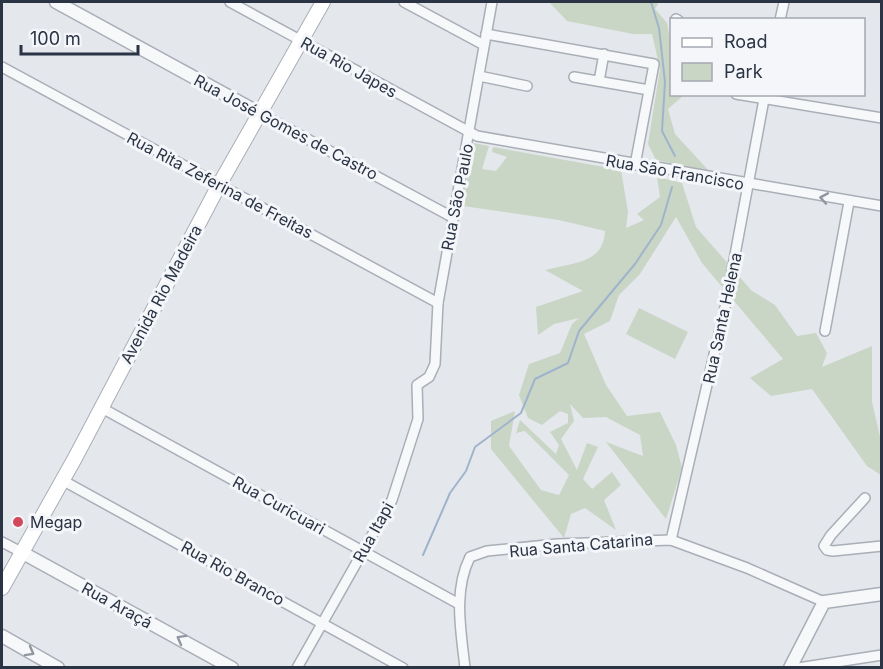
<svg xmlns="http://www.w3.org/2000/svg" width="883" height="669" font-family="Inter,sans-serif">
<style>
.green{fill:#c9d6c5}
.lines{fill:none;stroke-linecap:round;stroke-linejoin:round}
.stream{stroke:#9fb4cc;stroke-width:2}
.minor-casing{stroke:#a9aeb7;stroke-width:12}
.tertiary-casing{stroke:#a9aeb7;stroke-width:15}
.secondary-casing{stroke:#a9aeb7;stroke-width:16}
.minor{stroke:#f7f8fa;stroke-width:9}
.tertiary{stroke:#f7f8fa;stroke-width:12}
.secondary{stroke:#fff;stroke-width:14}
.oneway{stroke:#9196a0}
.poi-dot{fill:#d1495b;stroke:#f4f6f9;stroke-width:2}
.labels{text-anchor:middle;stroke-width:6;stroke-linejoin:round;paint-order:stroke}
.street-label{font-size:16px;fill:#2b3445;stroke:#f4f6f9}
.poi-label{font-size:16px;fill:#2b3445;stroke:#f4f6f9;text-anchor:start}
</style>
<rect width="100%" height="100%" fill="#e4e7ec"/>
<g class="green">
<path d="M551 2H659L655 9 667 23 671 43 672 94 684 95 668 109 675 134 710 172 656 160 648 144 660 69 652 34H633L567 21 550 3Z"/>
<path d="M473 143 489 146 482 169 496 171 507 157 492 152 493 147 621 170 628 212 626 228 644 220 637 214 660 197 657 177 682 183 696 227 752 291 775 305 797 336 816 333 827 353 822 367 872 346V402L881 441V475L867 466 812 389 771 396 750 378 783 359 702 263 676 217 640 274 619 295 610 321 584 334 606 385 627 416 660 412 676 445 682 468 666 519 606 442 643 456 640 435 606 417 583 418 570 404 574 421 561 439 577 470 587 443 598 447 583 479 592 489 612 472 621 485 604 500 616 530 585 508 571 514 564 538 491 449V421L515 411 509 446 541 490 559 495 569 475 525 431 516 433 520 420 556 454 559 445 550 432 568 423V414L560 411 542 425 528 418 519 395 529 364 560 353 572 324 579 318 554 324 538 335 536 307 583 291 545 270C571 263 604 264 605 231L559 220 463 206Z"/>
<path d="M639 308 688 332 675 359 626 334Z"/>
</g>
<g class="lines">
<g class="stream">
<path d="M651 2 659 28 665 82 662 131 675 156"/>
<path d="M423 555 450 493 466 471 475 447 521 413 535 379 568 363 579 331 635 264 661 225 672 187"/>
</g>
<defs>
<g id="minor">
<path d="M230 2 477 136 882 206"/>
<path d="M404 2 484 45"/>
<path d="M676 19 678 20"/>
<path d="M780 20 784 2"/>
<path d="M486 34 654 64 635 165"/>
<path d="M2 67 438 303"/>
<path d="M479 76 527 86"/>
<path d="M574 77 649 90"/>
<path d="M599 81 604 54"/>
<path d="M736 94 882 118"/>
<path d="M259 113 452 217"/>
<path d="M825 331 849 202"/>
<path d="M100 407 459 604"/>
<path d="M62 480 403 668"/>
<path d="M865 498 831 535 824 546 827 550 833 551 882 546"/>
<path d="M671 540 726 303 765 94"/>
<path d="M2 542 23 553"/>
<path d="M297 668 392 500 418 419 417 385 429 377 435 364 438 303 492 2"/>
<path d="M465 668C461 631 453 591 470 557L487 551 557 544 671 540 747 568 824 602"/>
<path d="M798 668 882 655"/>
</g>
<g id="tertiary">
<path d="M56 2 259 113"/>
<path d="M23 553 232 668"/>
<path d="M2 636 58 668"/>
<path d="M790 668 824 602 882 594"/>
</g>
<path id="secondary" d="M2 588 75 458 219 185 323 2"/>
</defs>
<use href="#minor" class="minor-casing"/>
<use href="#tertiary" class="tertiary-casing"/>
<use href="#secondary" class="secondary-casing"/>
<use href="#minor" class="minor"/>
<use href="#tertiary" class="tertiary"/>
<use href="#secondary" class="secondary"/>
</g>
<defs><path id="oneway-chevron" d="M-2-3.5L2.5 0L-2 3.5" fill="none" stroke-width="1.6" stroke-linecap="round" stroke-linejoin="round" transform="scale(1.5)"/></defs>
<g class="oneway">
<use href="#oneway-chevron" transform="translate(824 198) rotate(-170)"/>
<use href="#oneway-chevron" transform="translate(181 639) rotate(-151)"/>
<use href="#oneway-chevron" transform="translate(30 652) rotate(29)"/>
</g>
<circle class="poi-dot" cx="18" cy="522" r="6"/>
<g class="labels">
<g class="street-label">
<text transform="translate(349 67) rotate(29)" y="6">Rua Rio Japes</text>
<text transform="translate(286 127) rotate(28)" y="6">Rua José Gomes de Castro</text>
<text transform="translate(675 172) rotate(10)" y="6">Rua São Francisco</text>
<text transform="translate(220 185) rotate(28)" y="6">Rua Rita Zeferina de Freitas</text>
<text transform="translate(457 197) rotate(-79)" y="6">Rua São Paulo</text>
<text transform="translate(161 294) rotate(-62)" y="6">Avenida Rio Madeira</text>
<text transform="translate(722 318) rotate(-78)" y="6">Rua Santa Helena</text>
<text transform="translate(279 505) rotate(29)" y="6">Rua Curicuari</text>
<text transform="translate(373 532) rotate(-61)" y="6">Rua Itapi</text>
<text transform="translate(581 545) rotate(-5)" y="6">Rua Santa Catarina</text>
<text transform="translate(233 573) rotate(29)" y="6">Rua Rio Branco</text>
<text transform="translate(117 605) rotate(29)" y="6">Rua Araçá</text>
</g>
<g class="poi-label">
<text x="30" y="528">Megap</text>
</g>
</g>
<rect width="883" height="669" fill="none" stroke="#2b3445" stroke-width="6"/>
<rect x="670" y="18" width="195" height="78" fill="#f4f6f9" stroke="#a4a8b1" stroke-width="1.5"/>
<rect x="682" y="38" width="30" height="9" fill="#ffffff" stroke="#a4a8b1" stroke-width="1.5"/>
<text x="724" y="48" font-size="18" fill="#2b3445">Road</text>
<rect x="682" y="63" width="30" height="18" fill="#c9d6c5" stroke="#a4a8b1" stroke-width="1.5"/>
<text x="724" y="78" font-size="18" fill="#2b3445">Park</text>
<path d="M21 45v9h117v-9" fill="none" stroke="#2b3445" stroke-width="3"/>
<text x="30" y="45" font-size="18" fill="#2b3445" stroke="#f4f6f9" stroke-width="4.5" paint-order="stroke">100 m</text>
</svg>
